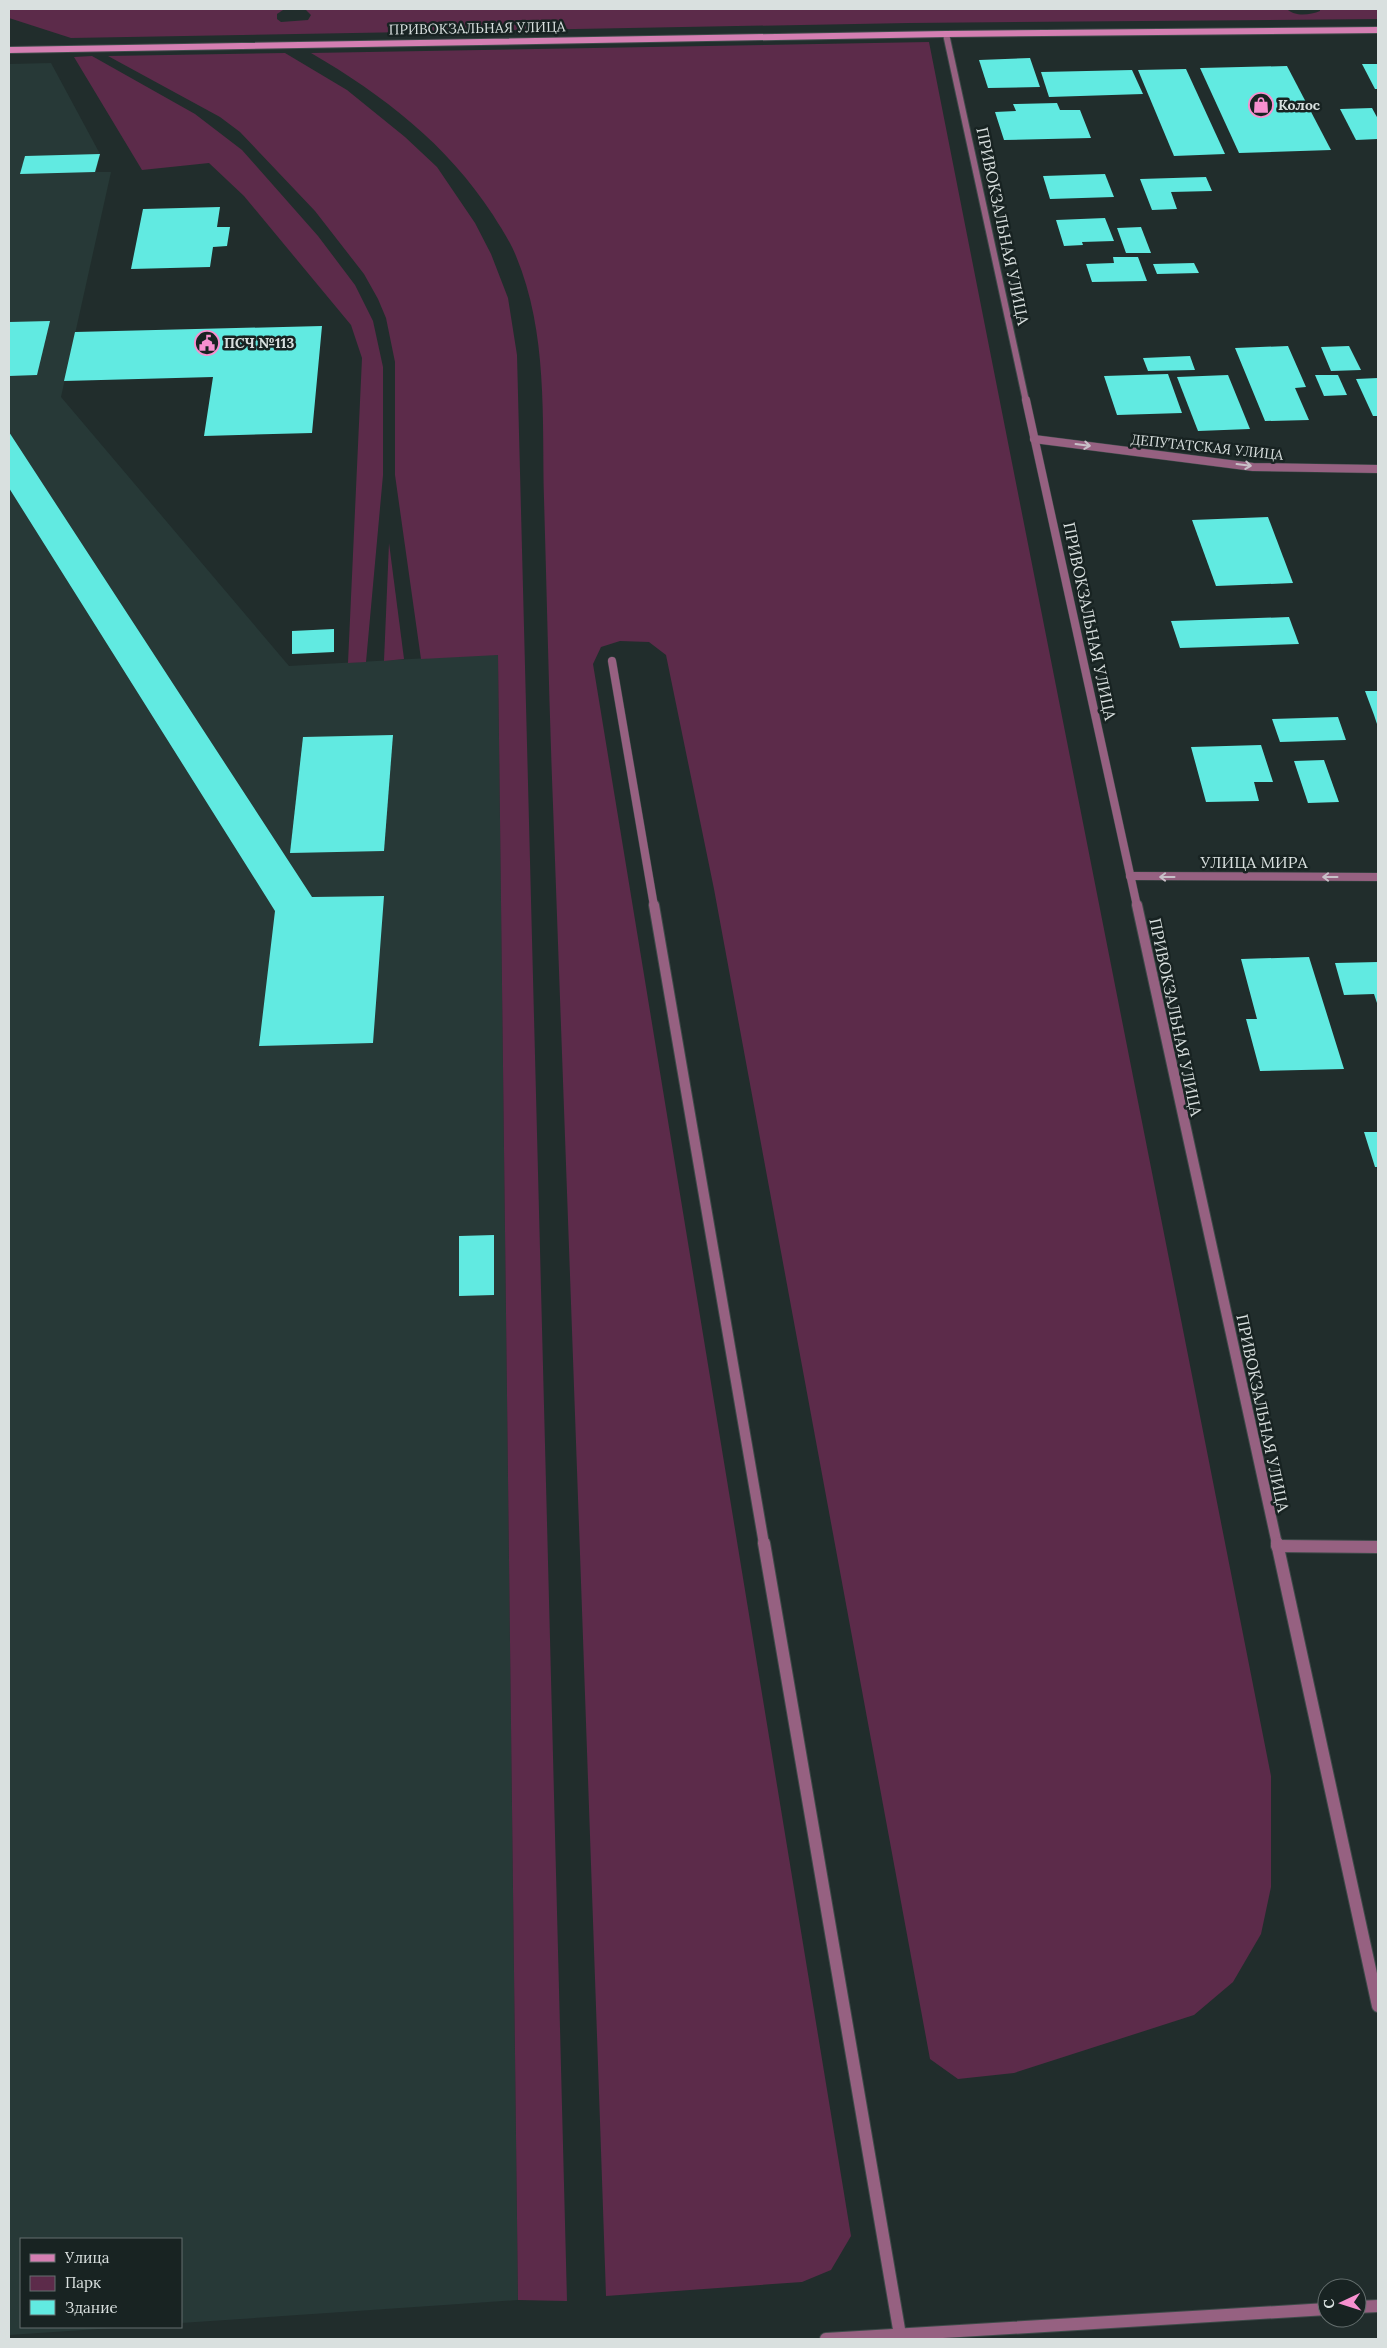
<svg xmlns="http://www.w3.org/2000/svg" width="1387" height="2348" font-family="Lora,serif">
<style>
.built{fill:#273937}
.green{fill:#5c2b4a}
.building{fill:#61eae1}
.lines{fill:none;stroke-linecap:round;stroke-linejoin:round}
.service-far2-casing{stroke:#3e4a49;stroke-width:9}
.service-far1-casing{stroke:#3e4a49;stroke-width:12}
.service-casing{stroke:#3e4a49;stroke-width:14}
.minor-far3-casing{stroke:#3e4a49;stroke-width:8}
.minor-far2-casing{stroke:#3e4a49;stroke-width:9}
.minor-far1-casing{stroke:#3e4a49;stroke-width:12}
.minor-casing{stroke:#3e4a49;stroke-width:14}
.secondary-casing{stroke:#3e4a49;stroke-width:8}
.service-far2{stroke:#966181;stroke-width:8}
.service-far1{stroke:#966181;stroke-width:10}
.service{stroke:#966181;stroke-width:12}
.minor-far3{stroke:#966181;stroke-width:6}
.minor-far2{stroke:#966181;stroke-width:8}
.minor-far1{stroke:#966181;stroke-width:10}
.minor{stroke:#966181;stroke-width:12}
.secondary{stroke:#d47fb2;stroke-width:6}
.oneway{stroke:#c8c0c8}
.labels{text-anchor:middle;stroke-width:5;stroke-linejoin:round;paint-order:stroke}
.far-street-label{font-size:14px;fill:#d9e0df;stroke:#182322}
.far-poi-label{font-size:14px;font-weight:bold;fill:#d9e0df;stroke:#182322;text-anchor:start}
.street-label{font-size:16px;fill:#d9e0df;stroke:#182322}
</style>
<rect width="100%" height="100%" fill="#212d2c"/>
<path class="built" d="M51 63 100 154 96 172H111L61 397 289 666 498 654 518 2300 181 2323V2239H21V2327H129L9 2335V64Z"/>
<g class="green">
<path d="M9 9H292L283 10 277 14V19L281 22 308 20 311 15 306 10 299 9H1287C1295 17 1310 15 1320 11V9H1378V19L909 23 71 38 9 18Z"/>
<path d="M929 42 1271 1776V1887L1261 1934 1233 1982 1194 2015 1014 2073 958 2079 930 2059 714 889 666 655 649 642 620 641 601 647 593 664 851 2236 831 2270 802 2282 606 2296C589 1799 571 1302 553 805 549 703 547 601 544 499 542 418 548 333 516 256 510 241 501 228 493 215 447 144 383 95 311 53Z"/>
<path d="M285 53 347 90 405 137 437 167 475 223 491 254 508 298 517 355 567 2301 518 2300 498 655 421 659 395 475V362L386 318 378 299 364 274 315 211 240 132 220 117 108 56Z"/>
<path d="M92 56 195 114 242 150 318 236 355 285 373 321 383 367V475L366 662 348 663 362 358 351 325 244 196 209 163 142 170 74 57Z"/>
<path d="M389 543 404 659 384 661Z"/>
</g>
<g class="building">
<path d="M1030 58 1040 87 988 88 979 60Z"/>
<path d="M1362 64H1378V89H1375Z"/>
<path d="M1287 66 1331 150 1239 153 1200 68Z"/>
<path d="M1186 69 1225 154 1174 156 1138 70Z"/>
<path d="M1132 70 1143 94 1049 97 1041 72Z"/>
<path d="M1057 103 1060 110H1080L1091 138 1004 140 995 112 1016 111 1013 104Z"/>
<path d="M1372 108 1378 119V139L1356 140 1340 109Z"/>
<path d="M100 154 95 172 20 174 25 156Z"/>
<path d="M1105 174 1114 197 1050 199 1043 176Z"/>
<path d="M1206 177 1212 191 1171 192 1177 209 1152 210 1140 179Z"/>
<path d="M220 207 217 227H230L227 246 213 247 210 267 131 269 143 209Z"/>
<path d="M1105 218 1114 241 1082 242 1083 245 1064 246 1056 220Z"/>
<path d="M1141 227 1151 253H1126L1117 228Z"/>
<path d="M1113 257H1138L1147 281 1092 282 1086 264 1114 263Z"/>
<path d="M1194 263 1199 273 1157 274 1153 264Z"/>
<path d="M50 321 37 375 9 376V322Z"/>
<path d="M322 326 312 433 204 436 213 377 64 381 75 332Z"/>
<path d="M1288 346 1306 387 1295 388 1309 420 1265 421 1235 348Z"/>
<path d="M1349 346 1361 370 1331 371 1321 347Z"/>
<path d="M1190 356 1195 370 1148 371 1143 358Z"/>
<path d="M1168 374 1182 413 1117 415 1104 376Z"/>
<path d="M1228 375 1250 429 1198 431 1177 377Z"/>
<path d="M1315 375H1338L1347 395 1324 396Z"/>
<path d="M1378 378V416H1373L1356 379Z"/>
<path d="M9 432 312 897 384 896 373 1043 259 1046 275 911 9 488Z"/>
<path d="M1268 517 1293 583 1216 586 1192 520Z"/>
<path d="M1289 617 1299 644 1180 648 1171 621Z"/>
<path d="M334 629V652L292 654V631Z"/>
<path d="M1365 691H1378V727L1374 715Z"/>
<path d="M1338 717 1346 740 1280 742 1272 719Z"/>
<path d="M393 735 384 851 290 853 303 737Z"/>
<path d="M1261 745 1273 782H1254L1259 801 1206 802 1191 747Z"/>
<path d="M1324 760 1339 802 1308 803 1294 761Z"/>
<path d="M1309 957 1344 1069 1260 1071 1246 1019H1257L1241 959Z"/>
<path d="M1378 962V1006L1374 994 1344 995 1335 963Z"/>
<path d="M1364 1132H1378V1167H1375Z"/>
<path d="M494 1235V1295L459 1296V1236Z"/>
</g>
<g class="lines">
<defs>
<path id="service-far2" d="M612 661 654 906"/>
<path id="service-far1" d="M654 905 764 1544"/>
<g id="service">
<path d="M764 1543 900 2335"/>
<path d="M1357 2307 1378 2306"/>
<path d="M826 2339 1327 2309"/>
</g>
<path id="minor-far3" d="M946 34 1026 401"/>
<g id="minor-far2">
<path d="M1026 400 1137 906"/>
<path d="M1034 439 1253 467 1378 469"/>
<path d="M1130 876 1378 877"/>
</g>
<path id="minor-far1" d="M1137 905 1277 1544"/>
<g id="minor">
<path d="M1277 1543 1378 2006"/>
<path d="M1277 1546 1378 1547"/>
</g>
<path id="secondary" d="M9 50 946 34 1378 30"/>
</defs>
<use href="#service-far2" class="service-far2-casing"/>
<use href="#service-far1" class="service-far1-casing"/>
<use href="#service" class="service-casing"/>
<use href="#minor-far3" class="minor-far3-casing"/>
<use href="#minor-far2" class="minor-far2-casing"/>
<use href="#minor-far1" class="minor-far1-casing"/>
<use href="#minor" class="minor-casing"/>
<use href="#secondary" class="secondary-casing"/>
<use href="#service-far2" class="service-far2"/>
<use href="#service-far1" class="service-far1"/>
<use href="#service" class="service"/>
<use href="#minor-far3" class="minor-far3"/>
<use href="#minor-far2" class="minor-far2"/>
<use href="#minor-far1" class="minor-far1"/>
<use href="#minor" class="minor"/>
<use href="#secondary" class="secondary"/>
</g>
<defs><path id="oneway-shaft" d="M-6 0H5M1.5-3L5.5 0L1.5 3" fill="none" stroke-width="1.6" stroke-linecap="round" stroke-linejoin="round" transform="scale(1.25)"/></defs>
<g class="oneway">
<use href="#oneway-shaft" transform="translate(1083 445) rotate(7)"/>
<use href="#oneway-shaft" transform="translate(1244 465) rotate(7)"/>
<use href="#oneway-shaft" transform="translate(1167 877) rotate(-180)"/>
<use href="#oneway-shaft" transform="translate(1330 877) rotate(-180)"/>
</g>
<defs>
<symbol id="shop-ring" viewBox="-11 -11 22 22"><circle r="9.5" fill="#182322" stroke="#f790cf" stroke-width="1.5"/><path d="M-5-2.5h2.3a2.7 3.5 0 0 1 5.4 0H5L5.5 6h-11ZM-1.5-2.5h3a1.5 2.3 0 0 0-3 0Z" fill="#f790cf"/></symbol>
<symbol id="civic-ring" viewBox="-11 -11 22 22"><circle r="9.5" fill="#182322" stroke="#f790cf" stroke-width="1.5"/><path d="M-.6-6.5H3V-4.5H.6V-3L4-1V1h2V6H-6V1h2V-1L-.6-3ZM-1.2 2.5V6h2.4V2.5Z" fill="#f790cf"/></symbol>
</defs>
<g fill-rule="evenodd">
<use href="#shop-ring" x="1247" y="91" width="28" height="28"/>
<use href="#civic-ring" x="193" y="329" width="28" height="28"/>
</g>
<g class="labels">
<g class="far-street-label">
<text transform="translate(477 28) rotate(-1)" y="5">ПРИВОКЗАЛЬНАЯ УЛИЦА</text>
<text transform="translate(1207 447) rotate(6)" y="5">ДЕПУТАТСКАЯ УЛИЦА</text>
</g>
<g class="far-poi-label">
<text x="1278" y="110">Колос</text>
<text x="224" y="348">ПСЧ №113</text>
</g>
<g class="street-label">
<text transform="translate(1003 226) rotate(78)" y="6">ПРИВОКЗАЛЬНАЯ УЛИЦА</text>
<text transform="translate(1090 621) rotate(78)" y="6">ПРИВОКЗАЛЬНАЯ УЛИЦА</text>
<text x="1254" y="868">УЛИЦА МИРА</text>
<text transform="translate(1176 1017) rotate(78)" y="6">ПРИВОКЗАЛЬНАЯ УЛИЦА</text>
<text transform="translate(1263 1413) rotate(78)" y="6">ПРИВОКЗАЛЬНАЯ УЛИЦА</text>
</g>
</g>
<rect width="1387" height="2348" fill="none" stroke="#d9e0df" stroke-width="20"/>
<rect x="20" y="2238" width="162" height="90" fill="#182322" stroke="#656f6e"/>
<rect x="30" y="2254" width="25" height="8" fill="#d47fb2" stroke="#656f6e"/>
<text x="65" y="2263" font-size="15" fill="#d9e0df">Улица</text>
<rect x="30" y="2276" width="25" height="15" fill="#5c2b4a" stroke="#656f6e"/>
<text x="65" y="2288" font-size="15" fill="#d9e0df">Парк</text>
<rect x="30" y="2300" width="25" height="15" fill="#61eae1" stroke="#656f6e"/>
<text x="65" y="2313" font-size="15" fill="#d9e0df">Здание</text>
<g transform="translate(1342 2303) rotate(266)"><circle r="24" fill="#182322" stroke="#656f6e"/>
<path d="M0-4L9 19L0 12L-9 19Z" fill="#f790cf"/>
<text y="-8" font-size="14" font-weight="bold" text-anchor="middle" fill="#d9e0df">С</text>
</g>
</svg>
